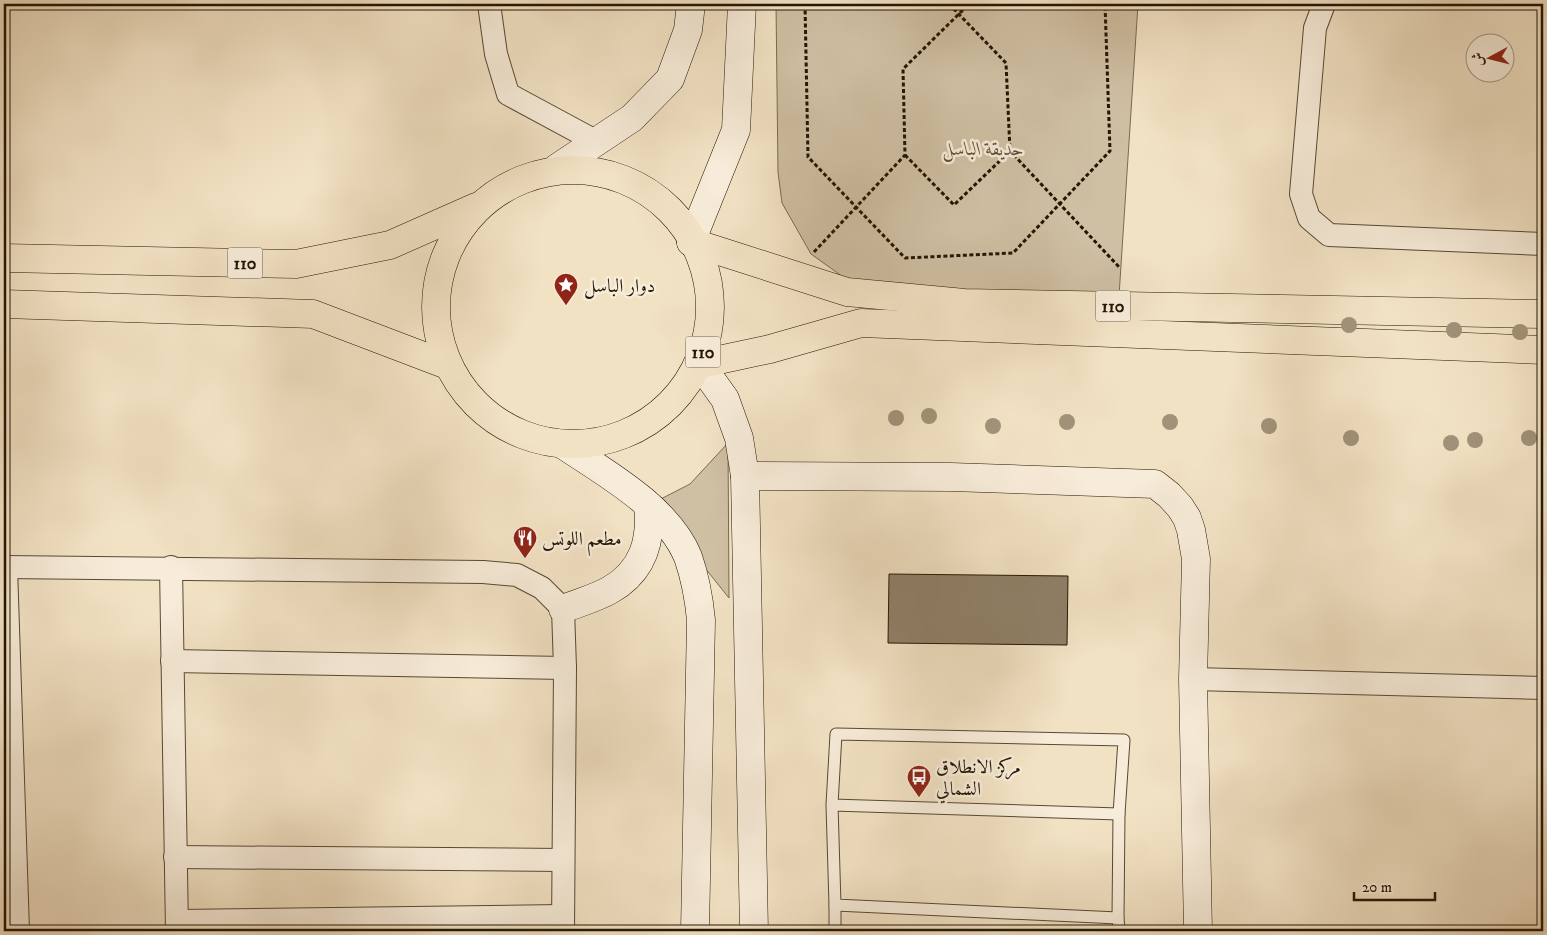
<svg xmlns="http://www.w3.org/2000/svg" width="1547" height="935" font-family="'IM FELL DW Pica',Amiri,serif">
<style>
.green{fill:#cfbfa3;stroke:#796a54}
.building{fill:#8f8068;stroke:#231604}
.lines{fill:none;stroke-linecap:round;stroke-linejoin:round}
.lane-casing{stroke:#574934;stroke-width:13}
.street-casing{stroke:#574934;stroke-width:24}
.secondary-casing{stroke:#231604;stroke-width:29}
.primary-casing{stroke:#231604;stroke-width:29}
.path{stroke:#231604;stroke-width:3;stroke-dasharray:4 2.5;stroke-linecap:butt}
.lane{stroke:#f7ecd9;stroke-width:11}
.street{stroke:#f7ecd9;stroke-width:22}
.secondary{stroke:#f7ecd9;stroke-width:28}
.primary{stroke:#f2e2c4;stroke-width:28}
.tree{fill:#a19279}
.labels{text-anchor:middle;stroke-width:5;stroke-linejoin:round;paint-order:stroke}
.shield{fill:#f7ecd9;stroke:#635644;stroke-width:1}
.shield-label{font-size:18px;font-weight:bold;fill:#231604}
.park-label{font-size:19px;font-style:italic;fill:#5f513c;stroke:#f7ecd9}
.poi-label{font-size:19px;fill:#231604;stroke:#f7ecd9;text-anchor:start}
</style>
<rect width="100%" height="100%" fill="#f2e2c4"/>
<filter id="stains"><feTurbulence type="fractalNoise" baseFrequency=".004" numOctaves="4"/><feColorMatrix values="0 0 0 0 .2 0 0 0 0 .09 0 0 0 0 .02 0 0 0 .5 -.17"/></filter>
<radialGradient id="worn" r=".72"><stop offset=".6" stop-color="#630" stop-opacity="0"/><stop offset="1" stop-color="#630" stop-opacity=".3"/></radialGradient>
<g class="green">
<path d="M776 4H1138L1119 296 857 287 811 254 782 203 778 172Z"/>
<path d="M728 443 729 598 653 503 690 484Z"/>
</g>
<path class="building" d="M889 574 1068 576 1067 645 888 643Z"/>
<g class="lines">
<defs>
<g id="lane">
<path d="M832 805 1119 814 1124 740 836 734 832 805 835 905 1118 918 1119 931"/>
<path d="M835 905V931"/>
<path d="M1118 918 1119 814"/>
</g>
<g id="street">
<path d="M489 4 496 54 508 94 597 142"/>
<path d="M1324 4 1315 28 1301 194 1309 218 1329 235 1543 244"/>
<path d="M4 567 483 572 517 575 542 588 563 609 565 668 563 931"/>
<path d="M6 567 18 931"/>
<path d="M171 567 177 931"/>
<path d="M172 661 565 668"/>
<path d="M1193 679 1543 688"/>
<path d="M175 857 563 860"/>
<path d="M177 921 562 916"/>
</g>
<g id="secondary">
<path d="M557 168 632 118 670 79 688 30 691 4"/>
<path d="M691 242 736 130 742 4"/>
<path d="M700 364 725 399 739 438 745 476 754 931"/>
<path d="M565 446C607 474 668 508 688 557 695 577 699 599 701 620L695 931"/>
<path d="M745 476 951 477 1155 484 1169 495 1180 507 1187 518 1191 530 1196 559 1193 679 1198 931"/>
<path d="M563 609C578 603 596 598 610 590 643 571 652 541 648 505"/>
</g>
<g id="primary">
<circle cx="573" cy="307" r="137"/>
<path d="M691 242 847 292 964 303 1543 314"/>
<path d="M4 258 296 264 390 245 476 207"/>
<path d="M4 304 313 314 447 365"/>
<path d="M700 364 770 349 861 323 1543 350"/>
</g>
</defs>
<use href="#lane" class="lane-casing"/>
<use href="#street" class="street-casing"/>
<use href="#secondary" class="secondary-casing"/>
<use href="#primary" class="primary-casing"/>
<g class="path">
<path d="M805 4 808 157 905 258 1013 253 1110 151 1105 4"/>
<path d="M949 4 1006 63 1010 151 1120 268"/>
<path d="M905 155 954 205 1010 151"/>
<path d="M814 252 905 155 903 69 969 4"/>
</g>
<use href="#lane" class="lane"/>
<use href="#street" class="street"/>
<use href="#secondary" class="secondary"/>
<use href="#primary" class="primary"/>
</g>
<g class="tree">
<circle cx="1349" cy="325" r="8"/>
<circle cx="1454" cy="330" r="8"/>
<circle cx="1520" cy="332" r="8"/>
<circle cx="929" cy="416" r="8"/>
<circle cx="896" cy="418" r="8"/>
<circle cx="1067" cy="422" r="8"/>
<circle cx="1170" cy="422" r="8"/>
<circle cx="993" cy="426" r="8"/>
<circle cx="1269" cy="426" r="8"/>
<circle cx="1351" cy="438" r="8"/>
<circle cx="1529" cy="438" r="8"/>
<circle cx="1475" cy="440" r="8"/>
<circle cx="1451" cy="443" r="8"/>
</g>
<defs>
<symbol id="sight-pin" viewBox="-11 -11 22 30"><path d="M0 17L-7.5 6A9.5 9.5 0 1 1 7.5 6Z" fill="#8f2418" stroke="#f7ecd9"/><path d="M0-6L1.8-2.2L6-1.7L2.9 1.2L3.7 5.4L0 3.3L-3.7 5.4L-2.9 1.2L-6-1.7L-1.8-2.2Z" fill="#fff"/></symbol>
<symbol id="restaurant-pin" viewBox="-11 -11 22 30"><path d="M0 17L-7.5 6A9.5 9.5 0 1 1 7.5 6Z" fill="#8f2418" stroke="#f7ecd9"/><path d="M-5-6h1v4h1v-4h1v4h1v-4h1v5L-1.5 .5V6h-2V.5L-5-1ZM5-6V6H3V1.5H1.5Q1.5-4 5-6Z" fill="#fff"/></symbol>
<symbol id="bus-pin" viewBox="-11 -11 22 30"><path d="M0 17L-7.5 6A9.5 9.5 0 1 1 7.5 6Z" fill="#8f2418" stroke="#f7ecd9"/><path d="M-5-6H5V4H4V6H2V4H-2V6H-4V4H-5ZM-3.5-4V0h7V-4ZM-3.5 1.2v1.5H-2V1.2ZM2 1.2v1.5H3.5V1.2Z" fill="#fff"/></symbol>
</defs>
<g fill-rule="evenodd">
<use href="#sight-pin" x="552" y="271" width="28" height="38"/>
<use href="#restaurant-pin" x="511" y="524" width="28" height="38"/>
<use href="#bus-pin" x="905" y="763" width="28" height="38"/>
</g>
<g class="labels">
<g class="shield">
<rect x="227.5" y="247.5" width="35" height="31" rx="4"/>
<rect x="1095.5" y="290.5" width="35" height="31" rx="4"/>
<rect x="685.5" y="336.5" width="35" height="31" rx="4"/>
</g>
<g class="shield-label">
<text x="245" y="269">110</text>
<text x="1113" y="312">110</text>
<text x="703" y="358">110</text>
</g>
<g class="park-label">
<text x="983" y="155">حديقة الباسل</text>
</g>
<g class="poi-label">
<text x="584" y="292">دوار الباسل</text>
<text x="542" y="545">مطعم اللوتس</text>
<text x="936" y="773">مركز الانطلاق<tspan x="936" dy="22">الشمالي</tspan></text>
</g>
</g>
<rect width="1547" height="935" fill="none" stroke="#f2e2c4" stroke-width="20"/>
<rect x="5" y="5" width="1537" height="925" fill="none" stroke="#231604" stroke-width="2.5"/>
<rect x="10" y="10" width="1527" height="915" fill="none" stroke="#231604"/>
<g transform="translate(1490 58) rotate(263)"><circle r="24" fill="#f7ecd9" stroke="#a29684"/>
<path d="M0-4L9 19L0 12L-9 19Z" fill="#8f2418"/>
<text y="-8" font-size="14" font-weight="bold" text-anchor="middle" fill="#231604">ش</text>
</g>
<path d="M1354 892v8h81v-8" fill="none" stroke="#231604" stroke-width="2.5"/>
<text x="1362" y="892" font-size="15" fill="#231604" stroke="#f7ecd9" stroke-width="4" paint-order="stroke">20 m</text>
<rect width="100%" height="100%" filter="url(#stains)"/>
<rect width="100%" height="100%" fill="url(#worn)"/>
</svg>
